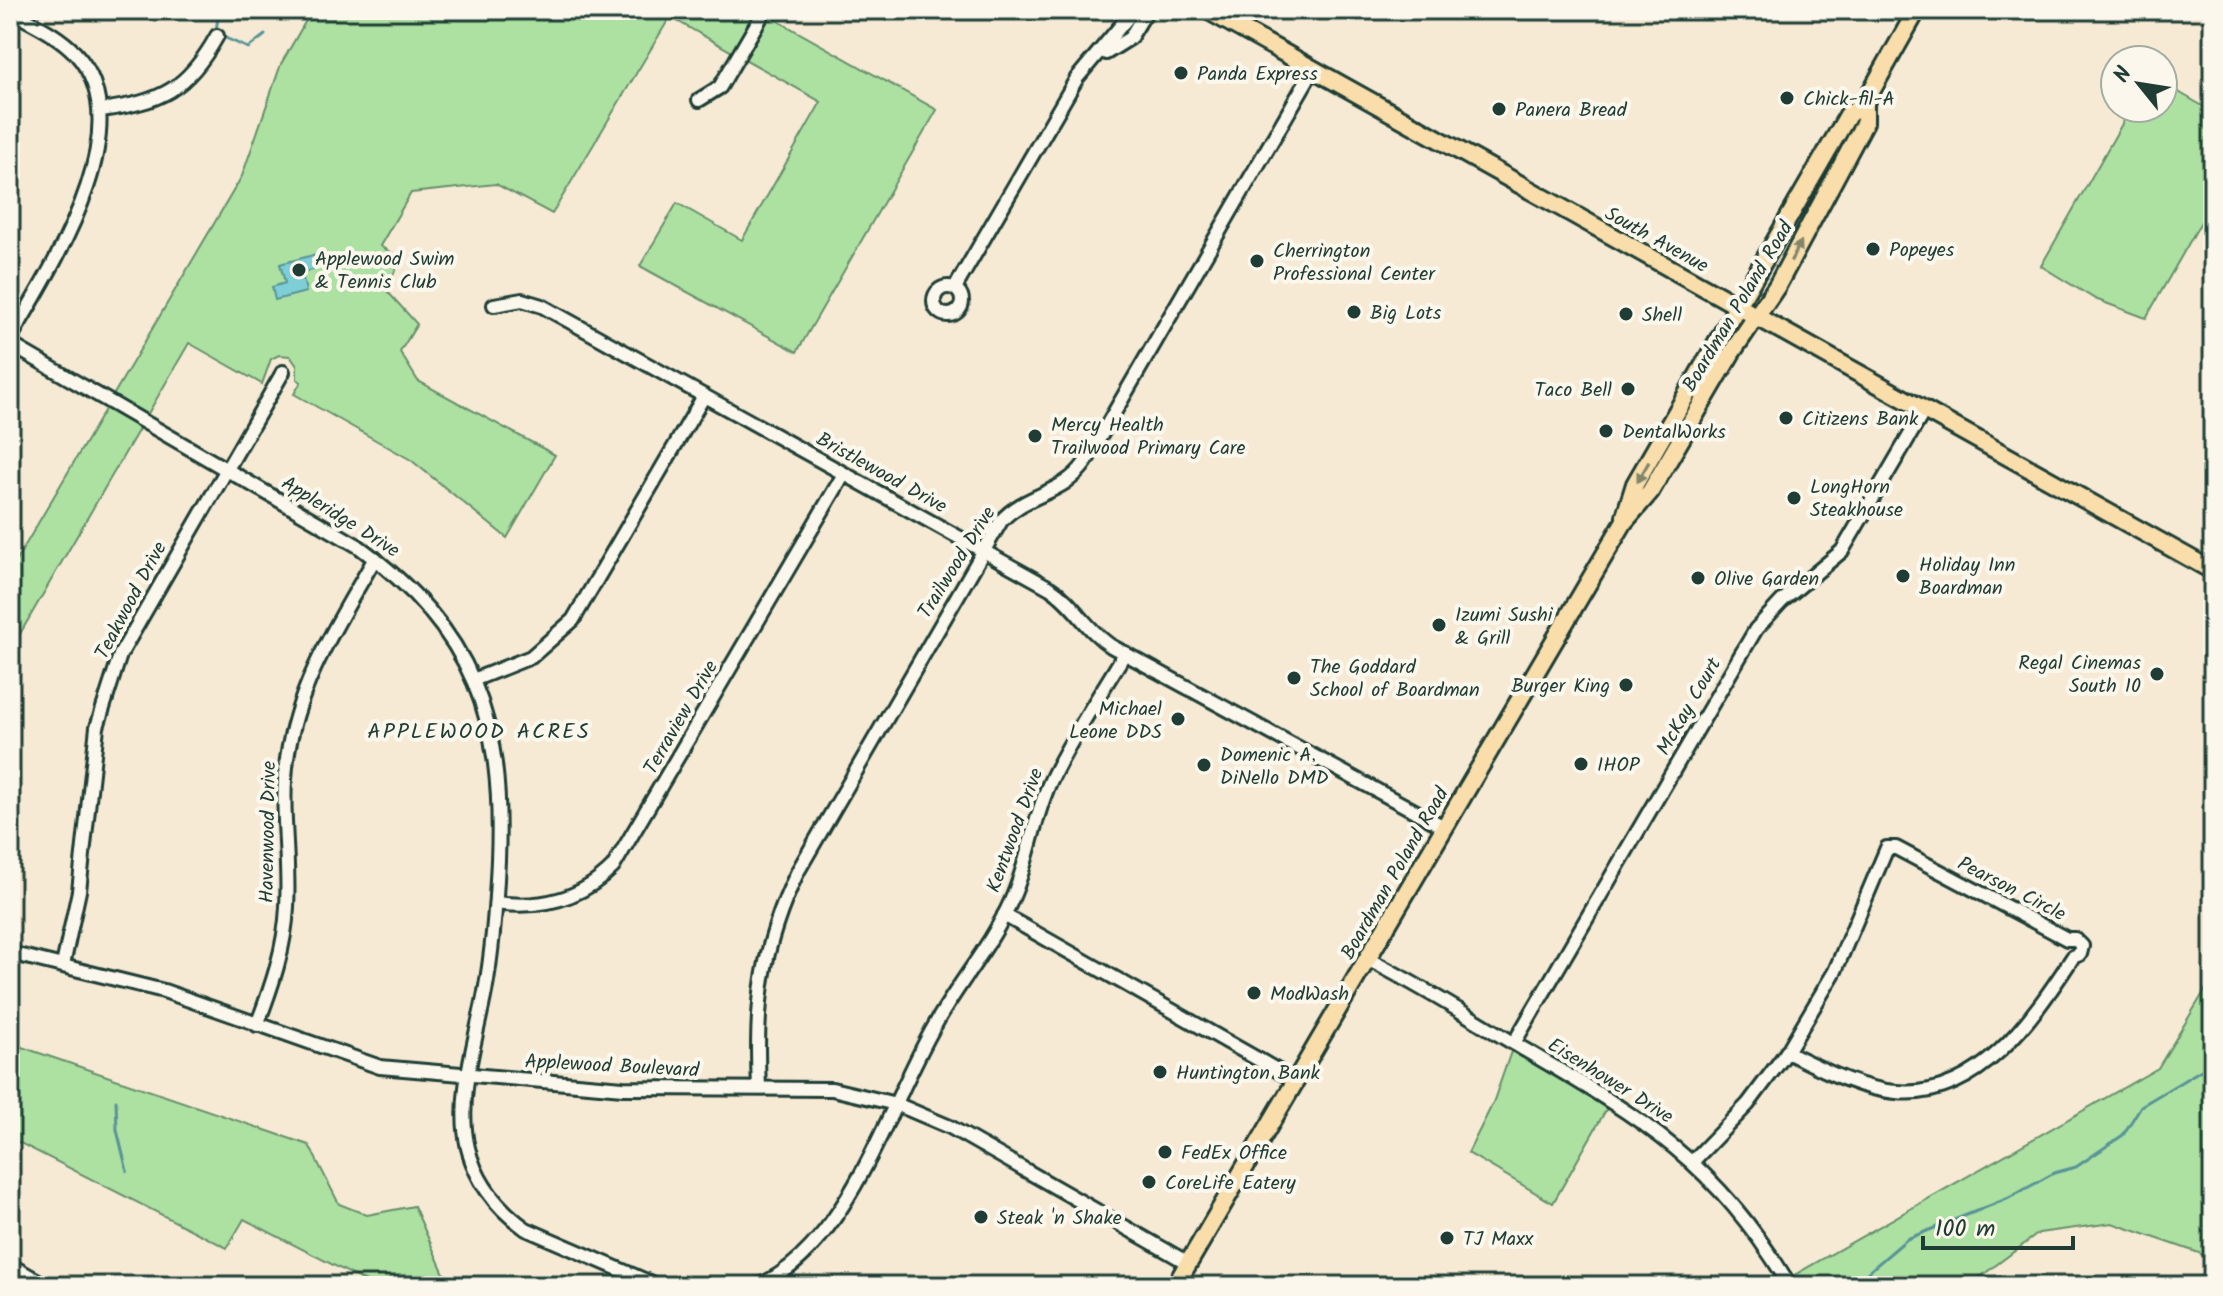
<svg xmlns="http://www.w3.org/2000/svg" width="2223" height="1296" font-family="Kalam,sans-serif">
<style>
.green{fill:#ade1a2;stroke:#668f6b;stroke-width:2}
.water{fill:#7eced7;stroke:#589496;stroke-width:2}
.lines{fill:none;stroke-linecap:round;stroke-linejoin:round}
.stream{stroke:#589496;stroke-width:3}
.minor-casing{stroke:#1f3d34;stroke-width:18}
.major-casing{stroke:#1f3d34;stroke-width:22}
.minor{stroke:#fbf7ec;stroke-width:12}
.major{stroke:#f9deab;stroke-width:16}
.oneway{fill:#81856a}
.poi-dot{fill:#1f3d34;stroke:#fbf7ec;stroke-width:3}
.labels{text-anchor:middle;stroke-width:8;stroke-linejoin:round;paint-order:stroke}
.poi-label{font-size:20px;fill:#1f3d34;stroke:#fbf7ec;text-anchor:start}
.street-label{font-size:20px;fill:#1f3d34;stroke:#fbf7ec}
.neighbourhood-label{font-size:22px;letter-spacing:2px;fill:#1f3d34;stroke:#fbf7ec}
</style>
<rect width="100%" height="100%" fill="#f7ead5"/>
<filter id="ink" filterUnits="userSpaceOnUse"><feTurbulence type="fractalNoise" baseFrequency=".0125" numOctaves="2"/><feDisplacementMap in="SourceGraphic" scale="16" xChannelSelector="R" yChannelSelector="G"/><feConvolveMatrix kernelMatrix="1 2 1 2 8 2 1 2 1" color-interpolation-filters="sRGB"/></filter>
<g filter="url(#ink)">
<g class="green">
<path d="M312 10H765L764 13 937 110 797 352 640 266 677 203 742 240 821 102 670 17 552 214 496 184 411 193 380 246 400 258 387 291 417 324 400 352 418 381 555 455 507 538 411 460 294 394 301 382 297 379V366L290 356 279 355 271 359 262 384 189 343 10 651V571L242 176 281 64Z"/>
<path d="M2163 83 2213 112V201L2146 318 2095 299 2041 266 2131 108H2163Z"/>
<path d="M2213 977V1262L2199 1253 2112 1223 2039 1233 1968 1286H1875L1869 1281 1862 1286H1775L2158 1068Z"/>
<path d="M10 1043 309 1145 339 1204 367 1215 414 1206 445 1276 417 1286H374L244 1219 227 1248 10 1138Z"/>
<path d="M1514 1043 1611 1101 1553 1203 1468 1153 1493 1103Z"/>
</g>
<path class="water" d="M313 255 316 269 302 273 306 292 275 300 272 287 285 283 280 264Z"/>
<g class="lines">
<g class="stream">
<path d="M216 31 219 10"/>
<path d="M221 36 248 48 265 35"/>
<path d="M116 1101 117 1130 127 1171"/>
<path d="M1852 1286 1907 1239 2009 1198 2054 1173 2076 1167 2123 1135 2141 1106 2213 1063"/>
</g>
<defs>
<g id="minor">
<path d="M10 11C32 23 59 35 76 54 143 128 50 270 10 339"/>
<path d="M1106 53 1130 38 1147 10"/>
<path d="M699 100 720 87 765 10"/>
<path d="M101 110C161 102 187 90 217 36"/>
<circle cx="948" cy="301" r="14"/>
<path d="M955 288 1077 78 1134 10"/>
<path d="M494 305 522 300 542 306 1050 588C1074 603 1086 630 1111 646L1444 827"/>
<path d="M10 344 358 546C474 631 504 719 498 860 496 905 493 948 485 992 476 1041 456 1099 468 1148 476 1182 498 1209 526 1229L658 1286"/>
<path d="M473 680 531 657 573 620 704 396"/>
<path d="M1887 848H1896L2067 939H2075L2082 946 2080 954 2073 957C2034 1016 1979 1100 1896 1092 1859 1089 1820 1068 1787 1052L1835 971Z"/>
<path d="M496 903C541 909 580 900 613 867L844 474"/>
<path d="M1004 915 1296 1081"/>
<path d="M10 953 164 991 380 1067 623 1088 832 1089 896 1104 950 1127 1188 1263"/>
<path d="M1367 959C1418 984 1466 1015 1515 1044 1641 1118 1712 1157 1790 1286"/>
<path d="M63 965 79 891 97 727 120 655 283 372"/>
<path d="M257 1025C272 986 285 948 287 907 290 858 280 808 287 759 297 684 338 623 375 558"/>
<path d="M1514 1043 1756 629 1782 601 1842 551 1924 411"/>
<path d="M759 1088C755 1005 761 948 798 871L1001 521C1026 493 1063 495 1085 463L1314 68"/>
<path d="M1693 1161 1748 1104 1787 1052"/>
<path d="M10 1265 47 1286"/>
<path d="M758 1286C848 1248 888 1105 935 1025 959 982 991 946 1011 901 1029 862 1033 818 1051 780 1072 736 1100 695 1125 653"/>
</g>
<g id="major">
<path d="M1207 10 2213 571"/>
<path d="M1625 516 1635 484 1848 115 1865 102 1917 10"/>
<path d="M1175 1286 1624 522 1650 492 1732 352 1777 286 1865 122V102"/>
</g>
</defs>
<use href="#minor" class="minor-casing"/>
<use href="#major" class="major-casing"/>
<use href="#minor" class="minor"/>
<use href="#major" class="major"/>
</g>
<defs><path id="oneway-solid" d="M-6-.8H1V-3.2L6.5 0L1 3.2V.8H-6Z" transform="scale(2)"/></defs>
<g class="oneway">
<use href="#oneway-solid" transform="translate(1796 251) rotate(-62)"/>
<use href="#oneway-solid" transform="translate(1643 472) rotate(120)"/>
</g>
</g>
<g class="poi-dot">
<circle cx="1181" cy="73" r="8"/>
<circle cx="1787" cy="98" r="8"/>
<circle cx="1499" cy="109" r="8"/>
<circle cx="1873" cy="249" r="8"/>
<circle cx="1257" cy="261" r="8"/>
<circle cx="299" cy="270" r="8"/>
<circle cx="1354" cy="312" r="8"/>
<circle cx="1626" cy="314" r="8"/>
<circle cx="1628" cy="389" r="8"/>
<circle cx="1786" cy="418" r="8"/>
<circle cx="1606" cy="431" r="8"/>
<circle cx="1035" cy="436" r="8"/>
<circle cx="1794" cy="498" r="8"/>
<circle cx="1903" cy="576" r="8"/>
<circle cx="1698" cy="578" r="8"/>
<circle cx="1439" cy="625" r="8"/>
<circle cx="2157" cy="674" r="8"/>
<circle cx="1294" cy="678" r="8"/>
<circle cx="1626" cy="685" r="8"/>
<circle cx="1178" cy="719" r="8"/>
<circle cx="1581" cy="764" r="8"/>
<circle cx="1204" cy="765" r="8"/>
<circle cx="1254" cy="993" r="8"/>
<circle cx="1160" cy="1072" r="8"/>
<circle cx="1165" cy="1152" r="8"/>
<circle cx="1149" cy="1182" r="8"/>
<circle cx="981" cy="1217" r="8"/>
<circle cx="1447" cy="1238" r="8"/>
</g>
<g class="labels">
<g class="poi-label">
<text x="1197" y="80">Panda Express</text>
<text x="1803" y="105">Chick-fil-A</text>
<text x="1515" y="116">Panera Bread</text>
<text x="1889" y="256">Popeyes</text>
<text x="1273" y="257">Cherrington<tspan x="1273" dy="23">Professional Center</tspan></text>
<text x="315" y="265">Applewood Swim<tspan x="315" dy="23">&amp; Tennis Club</tspan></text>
<text x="1370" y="319">Big Lots</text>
<text x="1642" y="321">Shell</text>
<text x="1612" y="396" text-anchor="end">Taco Bell</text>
<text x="1802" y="425">Citizens Bank</text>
<text x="1051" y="431">Mercy Health<tspan x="1051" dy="23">Trailwood Primary Care</tspan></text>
<text x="1622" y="438">DentalWorks</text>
<text x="1810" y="493">LongHorn<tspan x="1810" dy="23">Steakhouse</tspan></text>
<text x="1919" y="571">Holiday Inn<tspan x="1919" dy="23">Boardman</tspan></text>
<text x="1714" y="585">Olive Garden</text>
<text x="1455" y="621">Izumi Sushi<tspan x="1455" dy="23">&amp; Grill</tspan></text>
<text x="2141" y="669" text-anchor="end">Regal Cinemas<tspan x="2141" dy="23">South 10</tspan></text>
<text x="1310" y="673">The Goddard<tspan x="1310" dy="23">School of Boardman</tspan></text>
<text x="1610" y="692" text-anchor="end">Burger King</text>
<text x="1162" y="715" text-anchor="end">Michael<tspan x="1162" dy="23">Leone DDS</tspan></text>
<text x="1220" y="761">Domenic A.<tspan x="1220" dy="23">DiNello DMD</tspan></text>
<text x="1597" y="771">IHOP</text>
<text x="1270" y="1000">ModWash</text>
<text x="1176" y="1079">Huntington Bank</text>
<text x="1181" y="1159">FedEx Office</text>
<text x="1165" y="1189">CoreLife Eatery</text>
<text x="997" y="1224">Steak 'n Shake</text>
<text x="1463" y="1245">TJ Maxx</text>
</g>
<g class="street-label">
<text transform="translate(1657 239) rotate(29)" y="7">South Avenue</text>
<text transform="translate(1737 306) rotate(-59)" y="7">Boardman Poland Road</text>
<text transform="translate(882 472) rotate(29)" y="7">Bristlewood Drive</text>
<text transform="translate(341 516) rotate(32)" y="7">Appleridge Drive</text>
<text transform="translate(956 562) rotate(-58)" y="7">Trailwood Drive</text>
<text transform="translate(130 600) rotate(-62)" y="7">Teakwood Drive</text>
<text transform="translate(1688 706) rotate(-60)" y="7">McKay Court</text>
<text transform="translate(680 717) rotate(-60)" y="7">Terraview Drive</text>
<text transform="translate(1014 830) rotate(-70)" y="7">Kentwood Drive</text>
<text transform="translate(267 832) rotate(-89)" y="7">Havenwood Drive</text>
<text transform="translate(1394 873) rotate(-60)" y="7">Boardman Poland Road</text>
<text transform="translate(2012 888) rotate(27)" y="7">Pearson Circle</text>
<text transform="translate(612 1065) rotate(3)" y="7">Applewood Boulevard</text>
<text transform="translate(1611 1080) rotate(32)" y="7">Eisenhower Drive</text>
</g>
<g class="neighbourhood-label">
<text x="479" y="738">APPLEWOOD ACRES</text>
</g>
</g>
<rect width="2223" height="1296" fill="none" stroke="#fbf7ec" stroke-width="40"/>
<rect x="20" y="20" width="2183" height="1256" fill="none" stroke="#1f3d34" stroke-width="3" filter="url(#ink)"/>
<g transform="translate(2139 84) rotate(300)"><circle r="38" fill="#fbf7ec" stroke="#a3ada2" stroke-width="2"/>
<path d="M0-6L14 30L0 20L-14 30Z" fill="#1f3d34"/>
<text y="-12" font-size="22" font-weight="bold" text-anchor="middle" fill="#1f3d34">N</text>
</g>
<path d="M1923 1236v12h150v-12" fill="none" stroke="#1f3d34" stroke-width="4"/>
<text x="1935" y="1236" font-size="24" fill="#1f3d34" stroke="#fbf7ec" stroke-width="6" paint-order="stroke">100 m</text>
</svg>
